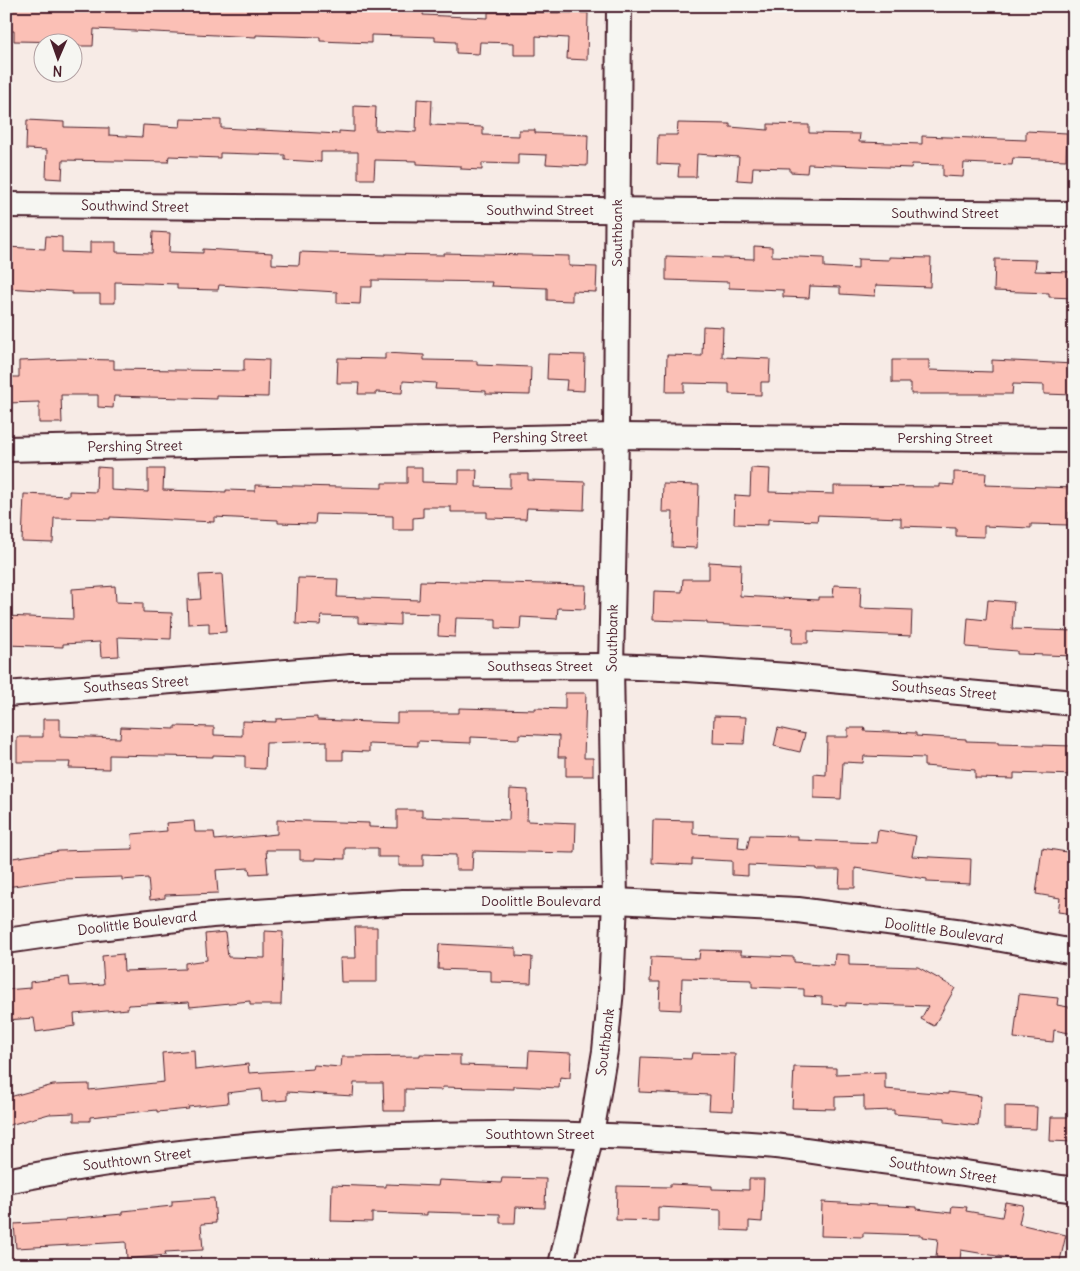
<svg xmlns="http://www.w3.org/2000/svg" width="1080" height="1271" font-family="Delius,sans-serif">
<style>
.building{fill:#fbc0b6;stroke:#4a1f2b}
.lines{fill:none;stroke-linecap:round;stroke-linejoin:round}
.minor-casing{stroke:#4a1f2b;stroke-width:28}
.minor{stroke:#f6f6f2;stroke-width:24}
.labels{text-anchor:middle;stroke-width:4.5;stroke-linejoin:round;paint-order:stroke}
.street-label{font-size:14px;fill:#4a1f2b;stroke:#f6f6f2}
</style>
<rect width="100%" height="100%" fill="#f7ebe6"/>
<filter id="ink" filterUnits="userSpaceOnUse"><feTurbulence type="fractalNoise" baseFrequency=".02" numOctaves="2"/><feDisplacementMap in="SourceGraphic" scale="10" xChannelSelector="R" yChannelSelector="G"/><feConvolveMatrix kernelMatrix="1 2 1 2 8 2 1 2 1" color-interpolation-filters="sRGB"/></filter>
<g filter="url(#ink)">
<g class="building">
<path d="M6 6H206L271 9V6H314V10L381 11 382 7 424 9 423 15 488 18V12L588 13 587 60 567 59 568 38 536 36V55H514V43L480 42 479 54 456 53V42L435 41V37L371 35V43L320 41V37L256 35V37L94 29 93 46H72V42L14 41V31H6Z"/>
<path d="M417 99 432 100 431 125 483 127V135L519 136V130H535V133L588 135 587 166 546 164 547 155 518 154V164L482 163V170L461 169V166L417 164V161L375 160 374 179H358V152H321V162L285 160V155L220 153V158L169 156 168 162 63 160 62 179 46 178 47 150 26 149 27 120 64 122V127L109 128V135L142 137 143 125 180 127 181 119 221 120V128L339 134V131L354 132V106L376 107 375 130 416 132Z"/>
<path d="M678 123 730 124V127L768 130V124L809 125V133L860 134 859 142 922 144V136L1026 140V131L1067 133 1066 160 1013 158 1012 165 964 163 963 177 943 176V165L912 164 911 168 808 164 807 173 790 172V168L753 167 752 181 737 180 739 157 697 154 696 177H678L679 165 657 164 658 135H677Z"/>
<path d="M153 232 170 233 169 252 203 253V249L272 253V264L299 265 300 252 385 255V254L444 255V253L569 256V266L597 267 596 292 572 291V301L547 300V288L491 286 492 282 372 280V287H361L360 304 337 303V292L219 285 218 290 177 289V284L115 282V303H100V294H72V292L6 288V247L45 249 46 236 62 237V252L90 253V242H116V252L152 253Z"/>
<path d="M754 246 772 247V256L824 258V267L858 269V259L889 260V257L931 258 930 287 876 285 875 296 840 294V287L810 286 809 298 783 297V290L729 288V282L666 280V256L754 259Z"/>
<path d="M995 259 1036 260 1035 271 1074 272V298L1049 297V293L994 291Z"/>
<path d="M703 326 723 327 722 357 770 359 769 382H761V395L729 394V384L684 383V392H666L667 355 702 356Z"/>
<path d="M385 353 424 355V360L477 361V365L531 367 530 395 486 394V391L435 389 436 383 403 381 402 393 376 392V394H358L359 383H337L338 358 385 359Z"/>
<path d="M548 354 585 355 584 391 566 390 567 380 547 379Z"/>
<path d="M72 359 114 360V369L244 371V359L269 360 268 397 217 396V399L114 396 113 408 98 407V395H61L62 423H39V402L6 403V377H19V361Z"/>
<path d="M892 360H929V370L992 372V360L1074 364V395L1044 394V385L1013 384 1012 394H911V383H892Z"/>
<path d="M97 467 111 468V490L148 492V469H164L163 490 226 492V490L255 491V485L382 488V483H407V467H422V482L459 483V470H477L476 487 510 488V474H528V480L585 482 584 510 527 508 526 519 487 518V512H451V507H423V517L413 518V530H393V516L316 514 315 524 278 523V520L214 517V522L110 517V519L54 518 53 543 22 542 24 494 69 496V491L96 492Z"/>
<path d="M751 468 770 469 769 492 834 494V486L940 487V484L954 485V472L986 473 985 485 1074 488V512H1069V525L1031 524V528L984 526V537L956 536V528L901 526V518L818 515 817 521 768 519V525L734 524 735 495 750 496Z"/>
<path d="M663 484 699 485 697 548 672 547 673 512H662Z"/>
<path d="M709 562 741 564 740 596 818 600V597H833L834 585 861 586 860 608 912 610 911 636 808 631V643H792L793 628 707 624V622L653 620 654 591 682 592 683 579H709Z"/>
<path d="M222 574 226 632 209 633V623L188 624 187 600 201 599 199 575Z"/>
<path d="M298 578 338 579 337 597 419 600 420 581 586 585 585 609 558 608 557 619 521 617 520 629 496 628V619L456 618 455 637 438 636 439 614 400 613V625L358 623V617L321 616 320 625 296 624Z"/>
<path d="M115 586 116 602 143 603V612L172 613 171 639 118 637 119 656 101 657 100 642 63 644V647L6 645V616L73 619 72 589Z"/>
<path d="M988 600 1014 602 1012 629 1074 631V656L1017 654V651L966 647 968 618 986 620Z"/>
<path d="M565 693H586L584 758H593V776H566V757H558L559 736 519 734V739L471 737V743L418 741V746L369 744V752L343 751V760H327V741L266 743 265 769 245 768V756L213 755V757L109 755V769L69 768 70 762H17V737H43V719H60V736L120 738 121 727 175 729V726L214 727V735L242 736V721L276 722V719L317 717V720L397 723V713H459V708L535 710V708L565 709Z"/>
<path d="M714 716 746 717 744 744 713 743Z"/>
<path d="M778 728 805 734 800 752 774 746Z"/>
<path d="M848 728H865L864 731 916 733V736L966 739V741L998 742V744L1074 746V775L1014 773V779L975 778V770L924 766V758L864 756 863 763 843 762 841 799 814 798V774L826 775 827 737H848Z"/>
<path d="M510 789 528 790 527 821 576 823 575 853 473 851 472 870H456V855L423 854V866H399V857H378V848H345V859L315 858V860H300V850H266L268 873 250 874 249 868 216 870 218 893 165 895V898L150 900 148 878 122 880V877L63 879 6 887V859L59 851 133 849 132 834 167 831 166 823 194 821 195 832H214L215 840 277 834V820L369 823V827L397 828V810H422V817L509 820Z"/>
<path d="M653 820 693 821V834L739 836 738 848 747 849 750 835 798 836V840L876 843 878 830 916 836 912 856 971 859 970 884 927 882V879L855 868V888H839L840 870H817V868L748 865V876L732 875V861L692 859V865L652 863Z"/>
<path d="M1042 848 1073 853 1071 866H1074V914L1058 912 1060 898 1036 894Z"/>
<path d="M355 927H377V982H341L340 958H356Z"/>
<path d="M265 931 283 932 281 1005H250V1001L190 1007 189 1002 128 1005V1009L74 1014 75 1026 36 1032 34 1018 6 1020V990L30 988V982L69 977 70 986 104 984 102 956 123 954 124 971 185 969V963L207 960 205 934 225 932 228 957 265 958Z"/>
<path d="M439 944 516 948V956L532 957 531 983 491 982V971L438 969Z"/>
<path d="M700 950 741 951V955L794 957V962L834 965 835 954 849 955V965L918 967 955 988 934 1026 921 1019 928 1006 846 1003V1006L822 1004V997L804 996V989L752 987V980L682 978 681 1010 659 1009 660 982H650L651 957 699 959Z"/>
<path d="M1019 994 1058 998 1057 1005 1074 1008V1034L1054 1030 1053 1042 1014 1038Z"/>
<path d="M194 1050 195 1070 248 1064 249 1073 313 1069 314 1065 341 1067 342 1057 420 1056V1054L460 1055V1065L528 1067 529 1051 571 1053 570 1078 560 1077 559 1088 514 1086V1089L443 1087 442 1090 405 1089V1111H384L383 1083H354L353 1096 287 1092V1100L262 1102 261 1089 227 1093 228 1103 188 1107 189 1109 157 1112V1110L90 1117V1121H74V1113L49 1114 6 1126V1098L53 1085 89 1084V1090L164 1082 162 1053Z"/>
<path d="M692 1053 735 1054 733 1111 709 1110 710 1095 639 1092 641 1057 691 1059Z"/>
<path d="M794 1067 836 1068V1074L885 1072V1089L948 1094V1092L981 1096 978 1126 945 1122V1118L894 1114V1110L864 1111V1096L835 1097V1109L792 1108Z"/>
<path d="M1005 1106 1037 1107 1036 1129 1005 1128Z"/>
<path d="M1051 1117H1074V1142L1050 1141Z"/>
<path d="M502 1178 546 1179 545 1208 516 1207 515 1223H500V1214L427 1212V1215L372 1213V1222L331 1221 332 1185 386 1187V1184L438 1186 439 1180 501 1183Z"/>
<path d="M749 1179H764L762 1222 749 1221V1231L721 1230V1210L658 1207V1221L616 1220 617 1186 670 1187V1184L712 1186V1189L749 1190Z"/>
<path d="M214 1198 216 1223 201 1224 203 1250 165 1252 166 1255 127 1259 126 1242 16 1248 14 1224 65 1221V1219L123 1214V1211L172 1206V1201Z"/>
<path d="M822 1202 917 1207V1209L951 1213 952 1206 967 1207 966 1211 1002 1217 1005 1202 1023 1205 1019 1224 1066 1235 1059 1265H1020L1021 1260 961 1250 960 1260 936 1257 938 1239 922 1237V1235L863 1233V1237L821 1236Z"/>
</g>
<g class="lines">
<defs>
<g id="minor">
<path d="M6 205 1074 214"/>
<path d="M6 449 616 436 1074 440"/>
<path d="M6 694 351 667 611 666 687 669 789 676 1074 703"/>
<path d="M6 941 89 929 212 915 403 902 615 901 798 910 963 932 1074 952"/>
<path d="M6 1181C255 1131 511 1124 764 1145 789 1147 814 1151 839 1155 917 1165 996 1178 1074 1190"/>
<path d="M561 1265 591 1134 605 1051 611 990 615 901 611 666 616 436 619 6"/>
</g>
</defs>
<use href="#minor" class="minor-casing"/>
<use href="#minor" class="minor"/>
</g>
</g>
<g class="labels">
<g class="street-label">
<text transform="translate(135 206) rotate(1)" y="5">Southwind Street</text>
<text x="540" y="215">Southwind Street</text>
<text x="945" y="218">Southwind Street</text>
<text transform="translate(617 233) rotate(-90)" y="5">Southbank</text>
<text transform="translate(540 437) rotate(-1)" y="5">Pershing Street</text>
<text x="945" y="443">Pershing Street</text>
<text transform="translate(135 446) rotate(-1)" y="5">Pershing Street</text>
<text transform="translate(612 638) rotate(-89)" y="5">Southbank</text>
<text x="540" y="671">Southseas Street</text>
<text transform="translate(136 684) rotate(-4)" y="5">Southseas Street</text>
<text transform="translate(944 690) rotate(5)" y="5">Southseas Street</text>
<text x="541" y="906">Doolittle Boulevard</text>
<text transform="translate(137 923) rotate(-7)" y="5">Doolittle Boulevard</text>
<text transform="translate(944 931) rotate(8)" y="5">Doolittle Boulevard</text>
<text transform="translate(605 1042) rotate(-83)" y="5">Southbank</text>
<text x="540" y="1139">Southtown Street</text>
<text transform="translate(137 1159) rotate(-7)" y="5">Southtown Street</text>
<text transform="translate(943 1170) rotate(9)" y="5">Southtown Street</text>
</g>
</g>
<rect width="1080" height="1271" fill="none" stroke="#f6f6f2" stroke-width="25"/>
<rect x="12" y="12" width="1055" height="1246" fill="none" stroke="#4a1f2b" stroke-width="2" filter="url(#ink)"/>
<g transform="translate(58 58) rotate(182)"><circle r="24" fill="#f6f6f2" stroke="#b1a0a2"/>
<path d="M0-4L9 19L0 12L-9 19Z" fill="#4a1f2b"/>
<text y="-8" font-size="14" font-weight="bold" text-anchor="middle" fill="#4a1f2b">N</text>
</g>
</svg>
